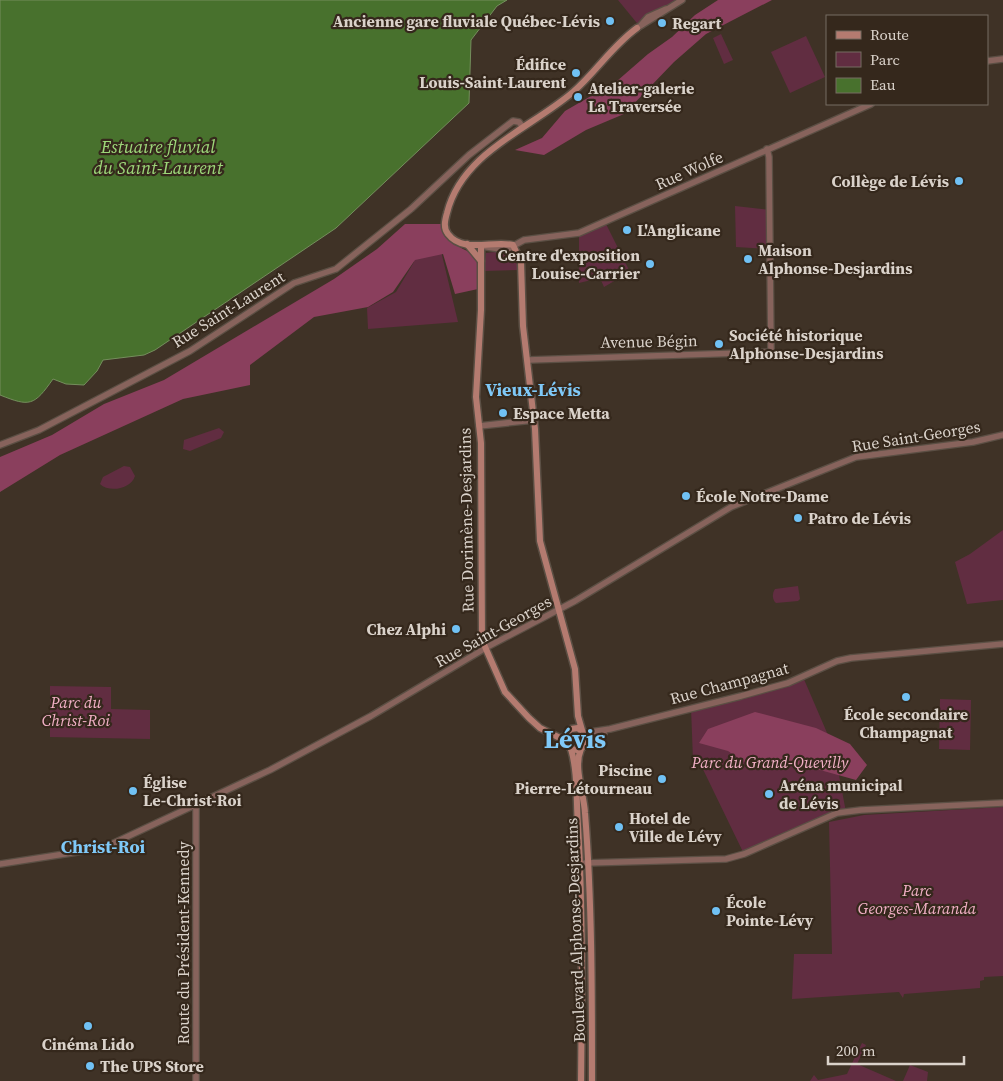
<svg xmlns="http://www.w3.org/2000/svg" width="1003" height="1081" font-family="'Source Serif 4',serif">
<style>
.green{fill:#612d41}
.forest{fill:#8a3f5d}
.water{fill:#48712d;stroke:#748e5c}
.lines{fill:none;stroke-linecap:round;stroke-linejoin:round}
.tertiary-casing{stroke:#5b4f44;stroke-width:8}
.secondary-casing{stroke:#5b4f44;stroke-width:9}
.tertiary{stroke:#87635c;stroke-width:5.5}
.secondary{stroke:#b47b70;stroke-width:6}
.poi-dot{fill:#70c1f4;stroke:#35281c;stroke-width:2}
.labels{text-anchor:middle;stroke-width:4.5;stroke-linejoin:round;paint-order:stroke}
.poi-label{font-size:16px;font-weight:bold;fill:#dad2ca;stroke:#35281c;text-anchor:start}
.street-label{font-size:16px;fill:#dad2ca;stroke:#35281c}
.park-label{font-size:16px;font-style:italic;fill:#f2b0c6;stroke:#35281c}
.water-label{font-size:18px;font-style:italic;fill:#9dd779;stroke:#35281c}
.neighbourhood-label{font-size:18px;font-weight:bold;fill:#7fc9f8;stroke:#35281c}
.town-label{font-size:26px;font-weight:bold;fill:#7fc9f8;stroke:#35281c}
</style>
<rect width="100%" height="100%" fill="#3f3226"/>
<g class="green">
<path d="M618 0H685L641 28Z"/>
<path d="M721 34 733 60 724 64 713 38Z"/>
<path d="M806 36 825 77 790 93 771 52Z"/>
<path d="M735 206 770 210 769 249 736 247Z"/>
<path d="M606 224 630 272 604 287 600 278 579 283V233Z"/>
<path d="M513 250 519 270 484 271 486 253Z"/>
<path d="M441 251 458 322 368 329 367 308 396 292 414 262 413 259Z"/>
<path d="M219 428 224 432 221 438 190 451 183 449 184 440Z"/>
<path d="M124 466 130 467 135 476C131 489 109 493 100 484L103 477Z"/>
<path d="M1003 530V600L967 604 955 562 970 554Z"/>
<path d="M798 586 800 599 798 601 776 603C772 600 772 593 775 589Z"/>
<path d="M803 677 834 749 846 812 744 854 698 759 693 760 691 708Z"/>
<path d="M50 686 111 687V709L150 710V739L50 737Z"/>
<path d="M940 699 971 700 970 750 939 749Z"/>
<path d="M1003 807V976L984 977V980L980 981V988L904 994 903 998 899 992 792 999 794 954H832L829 822 864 815Z"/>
<path d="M862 1043 866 1045 857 1064 896 1081H810L814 1075 818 1080 847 1074 856 1055 847 1051 849 1046 859 1049Z"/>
<path d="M910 1065 928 1072 927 1081H903Z"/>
</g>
<g class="forest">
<path d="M718 0H772L706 34 674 62 624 114 586 130 544 155 515 150 542 138 565 111 617 81 648 54 672 37 695 15Z"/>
<path d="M405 224H443C451 253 470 246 477 260 481 267 478 281 478 289L455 294 443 254 415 260 393 292 368 307 314 317 250 365V385L183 399 60 455 0 492V457L52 435 104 404 164 380 334 279 377 249Z"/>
<path d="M755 712 816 728 850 744 867 765 856 780 820 770 783 763 750 766 728 751 699 743 708 729Z"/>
</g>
<path class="water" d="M0 0H507L497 6 471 40 469 103 336 228 155 350 144 355 103 360 97 371 84 385 66 384 53 379C34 406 30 407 0 395Z"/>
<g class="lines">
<defs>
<g id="tertiary">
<path d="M641 25 648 17 666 9"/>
<path d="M637 28 682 0"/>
<path d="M987 61 1003 59"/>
<path d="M481 246 506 250 524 240 579 233 871 104"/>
<path d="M528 360 771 352 769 157 767 149"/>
<path d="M479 426 534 420"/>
<path d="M0 445 39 430 190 351 294 283 336 269 411 209 469 155 513 121 519 122 522 126"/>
<path d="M584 733 610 729 741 696 788 683 837 661 851 658 1003 644"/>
<path d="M586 742 604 733"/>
<path d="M585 863 726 859 744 854 837 813 861 810 1003 803"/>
<path d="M0 864 103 848 270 770 371 716 489 646 575 601 731 507 856 457 973 442 1003 435"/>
<path d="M196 1081V805"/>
</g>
<g id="secondary">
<path d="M467 244 481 261"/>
<path d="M481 246V310L476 397 481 443 482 640 505 692 529 718 540 728 560 738 571 749 577 750 583 747 586 742V736L578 728 571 729 566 734 565 743"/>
<path d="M582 730 578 716 575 669 540 541 535 429 523 326 521 262 513 245C493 240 463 254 448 234 443 228 445 220 447 213 462 152 530 129 573 92 596 72 612 46 637 28"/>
<path d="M571 749C578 773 576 800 578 825 583 910 582 996 581 1081"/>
<path d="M581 749C573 768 584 793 585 813 592 902 592 992 592 1081"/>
</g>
</defs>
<use href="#tertiary" class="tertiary-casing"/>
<use href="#secondary" class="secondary-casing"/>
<use href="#tertiary" class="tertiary"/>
<use href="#secondary" class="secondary"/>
</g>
<g class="poi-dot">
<circle cx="610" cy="21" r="5"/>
<circle cx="662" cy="23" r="5"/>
<circle cx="576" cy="73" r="5"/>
<circle cx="578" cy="97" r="5"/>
<circle cx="959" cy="181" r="5"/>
<circle cx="627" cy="230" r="5"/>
<circle cx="748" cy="259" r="5"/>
<circle cx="650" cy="264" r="5"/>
<circle cx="719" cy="344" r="5"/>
<circle cx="503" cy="413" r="5"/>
<circle cx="686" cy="496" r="5"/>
<circle cx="798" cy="518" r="5"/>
<circle cx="456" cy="629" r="5"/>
<circle cx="906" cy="697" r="5"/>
<circle cx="662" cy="779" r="5"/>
<circle cx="133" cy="791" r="5"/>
<circle cx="769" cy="794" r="5"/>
<circle cx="619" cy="827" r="5"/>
<circle cx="716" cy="911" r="5"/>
<circle cx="88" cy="1026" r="5"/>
<circle cx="90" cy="1066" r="5"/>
</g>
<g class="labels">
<g class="poi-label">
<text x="600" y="27" text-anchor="end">Ancienne gare fluviale Québec-Lévis</text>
<text x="672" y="29">Regart</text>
<text x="566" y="70" text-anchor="end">Édifice<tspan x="566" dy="18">Louis-Saint-Laurent</tspan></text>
<text x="588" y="94">Atelier-galerie<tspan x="588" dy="18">La Traversée</tspan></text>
<text x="949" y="187" text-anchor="end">Collège de Lévis</text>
<text x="637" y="236">L'Anglicane</text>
<text x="758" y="256">Maison<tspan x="758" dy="18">Alphonse-Desjardins</tspan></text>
<text x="640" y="261" text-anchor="end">Centre d'exposition<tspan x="640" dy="18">Louise-Carrier</tspan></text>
<text x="729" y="341">Société historique<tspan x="729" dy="18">Alphonse-Desjardins</tspan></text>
<text x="513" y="419">Espace Metta</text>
<text x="696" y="502">École Notre-Dame</text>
<text x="808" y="524">Patro de Lévis</text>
<text x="446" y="635" text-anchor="end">Chez Alphi</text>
<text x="906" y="720" text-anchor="middle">École secondaire<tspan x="906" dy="18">Champagnat</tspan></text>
<text x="652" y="776" text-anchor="end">Piscine<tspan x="652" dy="18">Pierre-Létourneau</tspan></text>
<text x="143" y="788">Église<tspan x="143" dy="18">Le-Christ-Roi</tspan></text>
<text x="779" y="791">Aréna municipal<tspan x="779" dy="18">de Lévis</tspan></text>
<text x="629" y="824">Hotel de<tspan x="629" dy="18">Ville de Lévy</tspan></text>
<text x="726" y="908">École<tspan x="726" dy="18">Pointe-Lévy</tspan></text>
<text x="88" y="1050" text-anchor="middle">Cinéma Lido</text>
<text x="100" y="1072">The UPS Store</text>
</g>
<g class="street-label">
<text transform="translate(689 170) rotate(-24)" y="6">Rue Wolfe</text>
<text transform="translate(228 309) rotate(-32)" y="6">Rue Saint-Laurent</text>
<text transform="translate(649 341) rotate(-1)" y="6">Avenue Bégin</text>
<text transform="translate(916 436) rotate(-9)" y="6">Rue Saint-Georges</text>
<text transform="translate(466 520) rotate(-91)" y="6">Rue Dorimène-Desjardins</text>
<text transform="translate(493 631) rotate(-29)" y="6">Rue Saint-Georges</text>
<text transform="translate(729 683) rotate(-15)" y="6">Rue Champagnat</text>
<text transform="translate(575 930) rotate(-92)" y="6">Boulevard Alphonse-Desjardins</text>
<text transform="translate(183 943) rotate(-90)" y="6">Route du Président-Kennedy</text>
</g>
<g class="park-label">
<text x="76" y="708">Parc du<tspan x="76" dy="18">Christ-Roi</tspan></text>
<text x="770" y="768">Parc du Grand-Quevilly</text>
<text x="917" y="896">Parc<tspan x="917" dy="18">Georges-Maranda</tspan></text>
</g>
<g class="water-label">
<text x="158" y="153">Estuaire fluvial<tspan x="158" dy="21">du Saint-Laurent</tspan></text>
</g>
<g class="neighbourhood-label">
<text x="533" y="396">Vieux-Lévis</text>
<text x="103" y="853">Christ-Roi</text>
</g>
<g class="town-label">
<text x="575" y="748">Lévis</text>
</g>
</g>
<rect x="826" y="15" width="162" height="90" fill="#35281c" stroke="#776c62"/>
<rect x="836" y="31" width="25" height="8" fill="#b47b70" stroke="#776c62"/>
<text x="870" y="40" font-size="15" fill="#dad2ca">Route</text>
<rect x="836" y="52" width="25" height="15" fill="#612d41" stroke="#776c62"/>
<text x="870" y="65" font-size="15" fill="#dad2ca">Parc</text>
<rect x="836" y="78" width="25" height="15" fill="#48712d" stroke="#776c62"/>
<text x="870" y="90" font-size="15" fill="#dad2ca">Eau</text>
<path d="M828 1056v8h136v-8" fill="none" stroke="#dad2ca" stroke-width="2.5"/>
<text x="836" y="1056" font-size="15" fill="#dad2ca" stroke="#35281c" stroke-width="4" paint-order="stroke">200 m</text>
</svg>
